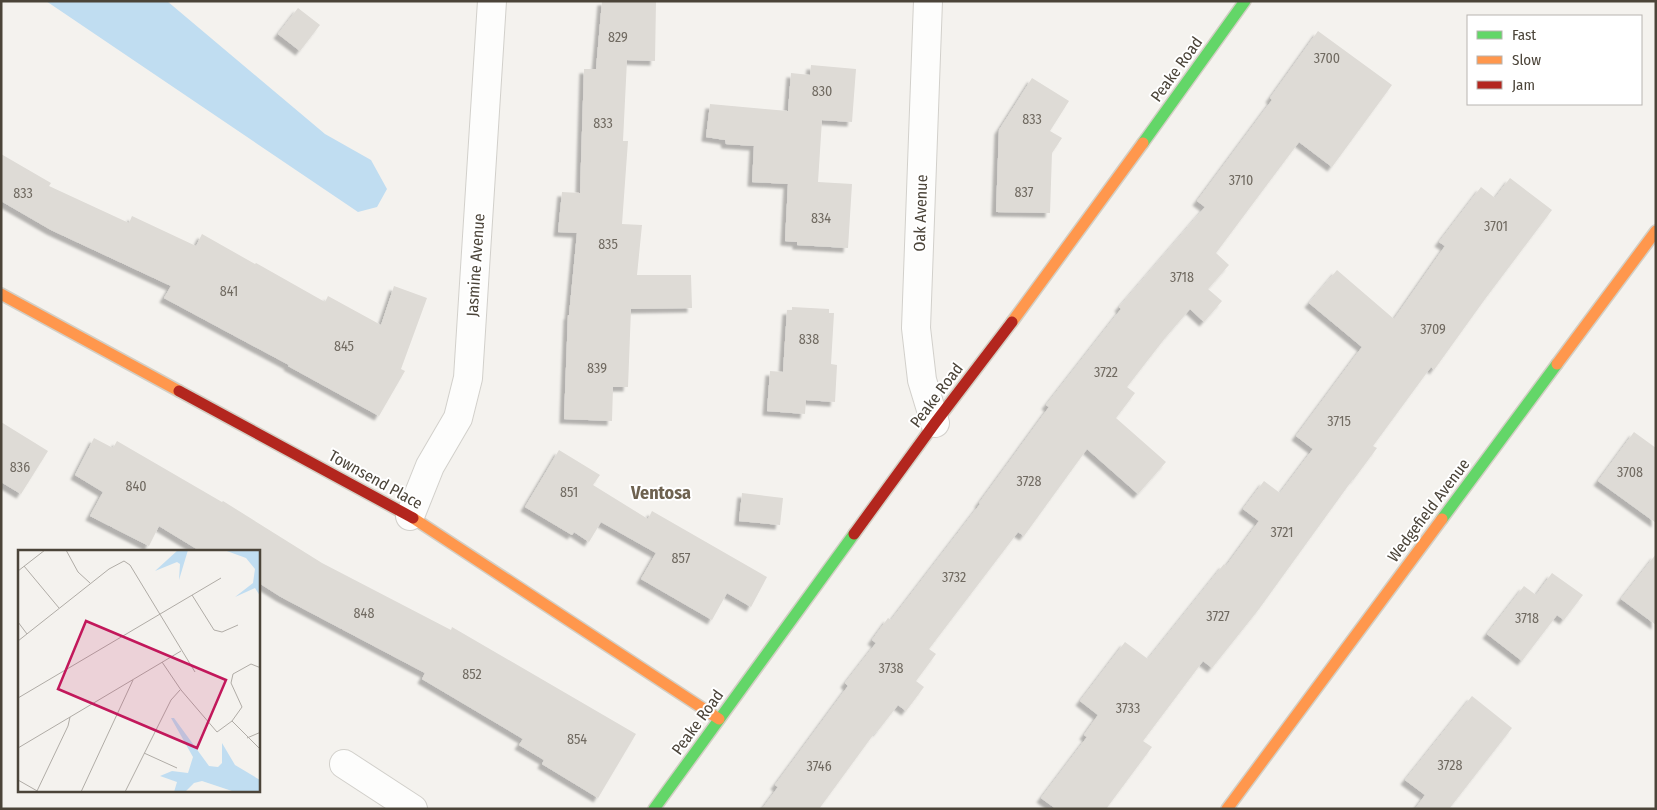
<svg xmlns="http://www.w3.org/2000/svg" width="1657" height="810" font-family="'Fira Sans Condensed',sans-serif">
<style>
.water{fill:#c0ddf1}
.building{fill:#dedbd6;filter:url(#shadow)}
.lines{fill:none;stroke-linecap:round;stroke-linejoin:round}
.street-casing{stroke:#d2d0cb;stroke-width:30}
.fast-casing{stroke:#d3cfc5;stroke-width:14}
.slow-casing{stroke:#d3cfc5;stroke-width:14}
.jam-casing{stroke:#d3cfc5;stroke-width:14}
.street{stroke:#fdfdfc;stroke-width:28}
.fast{stroke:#63d668;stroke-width:11}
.slow{stroke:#ff974d;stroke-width:11}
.jam{stroke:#b3261e;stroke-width:11}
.labels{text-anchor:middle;stroke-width:4;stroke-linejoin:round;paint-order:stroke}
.number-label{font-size:14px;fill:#706a61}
.street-label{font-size:16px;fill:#4b4439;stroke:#fff}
.neighbourhood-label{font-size:18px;font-weight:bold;fill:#6e6250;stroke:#fff}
.inset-road{fill:none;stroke:#b0aca6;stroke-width:1}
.view{fill:#c2185b;fill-opacity:0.15;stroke:#c2185b;stroke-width:2.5}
.inset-edge{fill:none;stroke:#4b4439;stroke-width:2.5}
</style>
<defs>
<filter id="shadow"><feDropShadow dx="-4.5" dy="4.5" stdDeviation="1" flood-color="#0004"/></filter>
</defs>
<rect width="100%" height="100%" fill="#f4f2ee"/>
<path class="water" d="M46 1H167L325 134 371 160 387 189 377 207 358 212Z"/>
<g class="building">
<path d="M602 1H656L655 61 627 60 623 141H628L622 224 642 225 637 275H691L692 308 631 309 628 387H613L612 421 564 419 568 315H569L577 233 558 232 562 192 580 193 584 69H596Z"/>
<path d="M298 8 320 25 300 51 278 34Z"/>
<path d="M1318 31 1392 85 1332 167 1299 142 1216 253 1229 265 1208 289 1222 301 1204 322 1190 309 1165 338 1127 387 1135 393 1116 418 1166 462 1138 494 1087 449 1024 536 1018 532 929 649 936 654 916 681 924 687 906 711 898 705 877 732 876 731 819 809H762L778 787 775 785 848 686 845 683 876 643 872 640 888 618 891 620 980 504 979 503 1049 407 1046 405 1121 309 1119 307 1205 207 1197 201 1272 100 1270 98Z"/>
<path d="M811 65 856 69 852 122 822 120 818 182 852 184 848 248 797 245V242L785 241 788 184 752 182 754 146 726 144 725 140 706 137 710 104 788 111 791 73 810 75Z"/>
<path d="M1032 78 1069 101 1050 131 1062 138 1052 153 1050 213 996 212 999 130Z"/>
<path d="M1 154 51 183 49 186 129 223 132 216 196 246 202 234 255 264 256 263 325 302 328 296 381 325 394 286 427 298 401 369 405 371 379 416 288 366 289 365 164 298 171 286 51 230 1 201Z"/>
<path d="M1510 178 1552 210 1485 299 1434 370 1431 367 1373 446 1377 448 1354 479H1353L1259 609 1212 668 1203 661 1143 741 1152 747 1106 809H1056L1041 798 1087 737 1084 735 1098 715 1080 701 1125 642 1148 659 1224 564 1226 566 1259 521 1243 509 1264 481 1280 493 1313 449 1296 436 1362 347 1309 303 1337 270 1394 319 1445 246 1439 242 1481 187 1495 198Z"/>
<path d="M792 307 829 309V313H834L831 364 837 365 835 402 806 400 805 414 767 411 770 371 783 372 787 310H792Z"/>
<path d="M1 422 48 451 21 494 1 482Z"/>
<path d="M1634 432 1656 448V523L1598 481Z"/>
<path d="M94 438 113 448 117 441 222 502 223 501 322 563 451 630 452 627 636 734 598 798 542 764 544 760 519 745 523 739 422 679 425 673 281 597 259 583V551H200L159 526 149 546 90 516 103 492 75 475Z"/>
<path d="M559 450 600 475 593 485 648 519 652 511 767 577 751 607 727 593 712 620 641 579 656 553 601 522 589 542 574 532 572 535 525 507Z"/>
<path d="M742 493 783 498 780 525 739 521Z"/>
<path d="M1656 554V625L1621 599Z"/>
<path d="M1552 573 1583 595 1564 620 1557 615 1522 661 1487 634 1524 586 1536 595Z"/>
<path d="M1472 696 1512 728 1449 809H1415L1425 795 1405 780Z"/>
</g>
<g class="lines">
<defs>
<g id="street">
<path d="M928 1 916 328 922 380 935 423"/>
<path d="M410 516 430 466 458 418 468 378 492 1"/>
<path d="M344 764 413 809"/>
</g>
<g id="fast">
<path d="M1143 143 1245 1"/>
<path d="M1442 519 1557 364"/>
<path d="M654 809 854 534"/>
</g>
<g id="slow">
<path d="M1 294 179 391"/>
<path d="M1012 322 1143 143"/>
<path d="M1557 364 1656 231"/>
<path d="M413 518 719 719"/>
<path d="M1227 809 1442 519"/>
</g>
<g id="jam">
<path d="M179 391 413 518"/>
<path d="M854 534 935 423 1012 322"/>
</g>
</defs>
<use href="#street" class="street-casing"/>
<use href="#fast" class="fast-casing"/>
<use href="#slow" class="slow-casing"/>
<use href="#jam" class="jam-casing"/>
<use href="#street" class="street"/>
<use href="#fast" class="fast"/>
<use href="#slow" class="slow"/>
<use href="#jam" class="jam"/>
</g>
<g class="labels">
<g class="number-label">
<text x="618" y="42">829</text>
<text x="1327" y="63">3700</text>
<text x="822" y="96">830</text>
<text x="1032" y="124">833</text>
<text x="603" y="128">833</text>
<text x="1241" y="185">3710</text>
<text x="1024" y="197">837</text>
<text x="23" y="198">833</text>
<text x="821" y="223">834</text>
<text x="1496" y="231">3701</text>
<text x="608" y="249">835</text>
<text x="1182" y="282">3718</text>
<text x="229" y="296">841</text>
<text x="1433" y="334">3709</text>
<text x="809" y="344">838</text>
<text x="344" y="351">845</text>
<text x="597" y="373">839</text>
<text x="1106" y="377">3722</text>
<text x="1339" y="426">3715</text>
<text x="20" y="472">836</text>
<text x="1630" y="477">3708</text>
<text x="1029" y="486">3728</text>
<text x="136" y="491">840</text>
<text x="569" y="497">851</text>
<text x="1282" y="537">3721</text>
<text x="681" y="563">857</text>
<text x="954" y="582">3732</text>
<text x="364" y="618">848</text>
<text x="1218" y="621">3727</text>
<text x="1527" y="623">3718</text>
<text x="891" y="673">3738</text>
<text x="472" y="679">852</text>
<text x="1128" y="713">3733</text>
<text x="577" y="744">854</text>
<text x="1450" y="770">3728</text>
<text x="819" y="771">3746</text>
</g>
<g class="street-label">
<text transform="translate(1176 69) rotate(-54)" y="6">Peake Road</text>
<text transform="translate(920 213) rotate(-88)" y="6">Oak Avenue</text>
<text transform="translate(475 265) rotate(-86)" y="6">Jasmine Avenue</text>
<text transform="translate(936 395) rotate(-53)" y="6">Peake Road</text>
<text transform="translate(376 479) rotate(29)" y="6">Townsend Place</text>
<text transform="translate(1428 510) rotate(-53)" y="6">Wedgefield Avenue</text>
<text transform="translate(697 722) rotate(-54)" y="6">Peake Road</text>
</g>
<g class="neighbourhood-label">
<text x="661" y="499">Ventosa</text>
</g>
</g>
<g transform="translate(18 550)">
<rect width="242" height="242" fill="#f4f2ee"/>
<path d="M160 0H170L161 30 162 14 159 12 137 21ZM206 0H242V46L237 38 217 47 235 33 237 19 228 8ZM153 168H156L191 216 200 217 204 213V193L217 215 242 230V242H217L184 231 176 233 167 242H156L159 232 142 226 154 221 170 223 175 207Z" fill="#c0ddf1"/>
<path class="inset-road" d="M48 0 60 22 72 33M6 16 41 58M0 21 27 0M174 45 196 80 204 82 220 75M0 72 9 84M0 91 91 19 106 11 112 15 177 122M144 112 163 140 199 182 214 171 224 157 213 133 215 124 233 114 243 118M0 148 203 28M214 171 243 200M229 188 243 182M0 198 163 101M126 203 159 218M0 230 21 242M19 241 50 176 52 167M63 242 115 130M107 242 153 150 162 140"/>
<path class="view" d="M68 71 208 130 179 198 40 139Z"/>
<rect width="242" height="242" class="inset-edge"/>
</g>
<rect width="1657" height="810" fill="none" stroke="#4b4439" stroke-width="5"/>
<rect x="1467" y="15" width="175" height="90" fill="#ffffff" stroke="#b7b4b0"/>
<rect x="1477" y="31" width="25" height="8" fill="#63d668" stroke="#b7b4b0"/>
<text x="1512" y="40" font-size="15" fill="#4b4439">Fast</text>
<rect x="1477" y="56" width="25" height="8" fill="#ff974d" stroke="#b7b4b0"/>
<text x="1512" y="65" font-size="15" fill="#4b4439">Slow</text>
<rect x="1477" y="81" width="25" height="8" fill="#b3261e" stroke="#b7b4b0"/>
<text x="1512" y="90" font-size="15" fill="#4b4439">Jam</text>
</svg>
